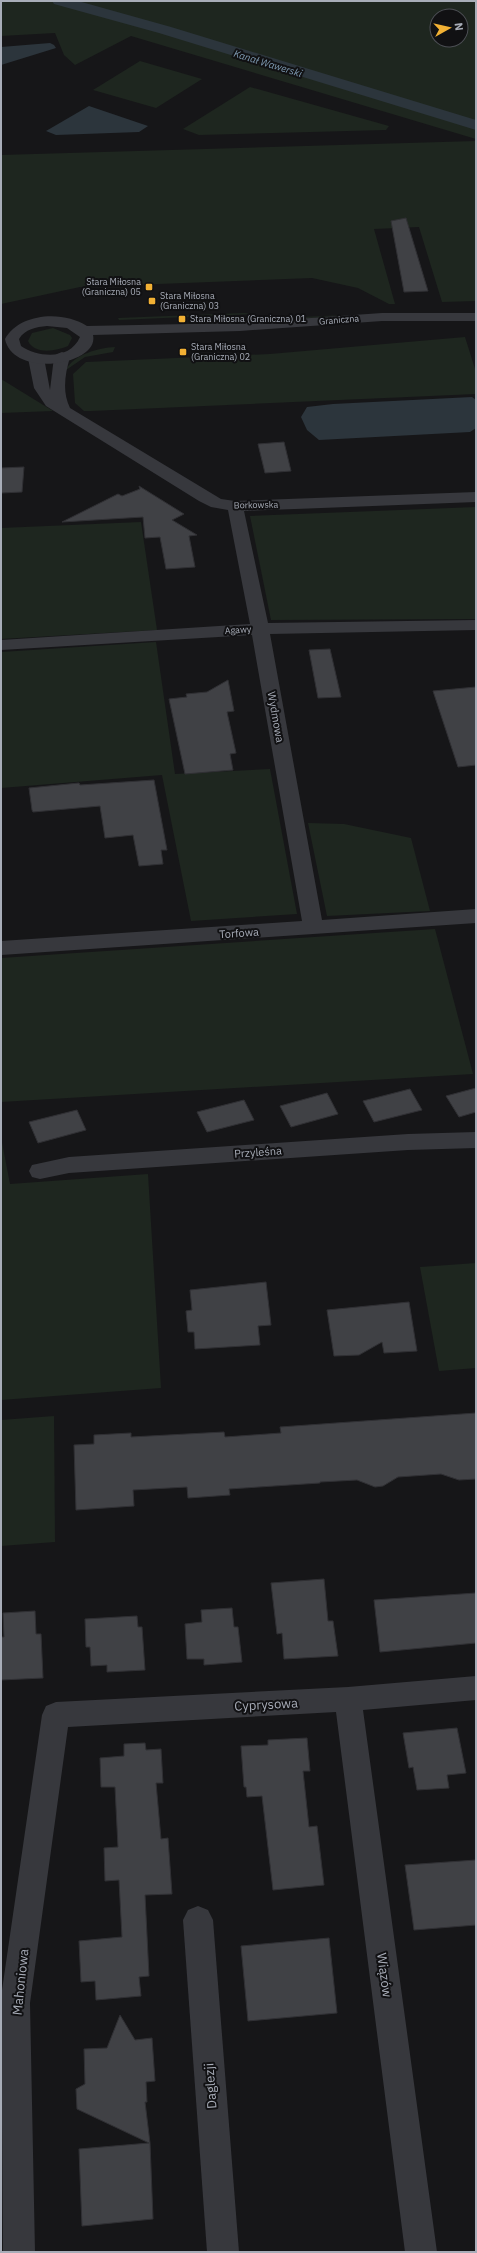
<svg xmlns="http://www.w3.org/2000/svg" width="477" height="2253" font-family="'IBM Plex Sans',sans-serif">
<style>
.green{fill:#1e261f;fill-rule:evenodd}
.water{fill:#2c353c}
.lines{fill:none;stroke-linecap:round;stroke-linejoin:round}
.canal{fill:#2c353c;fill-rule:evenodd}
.building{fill:#404145;stroke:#303034}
.minor{fill:#37383d;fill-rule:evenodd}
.tertiary{fill:#37383d;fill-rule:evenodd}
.poi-dot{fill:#f2b134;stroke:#111113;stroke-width:1.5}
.labels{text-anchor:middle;stroke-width:4;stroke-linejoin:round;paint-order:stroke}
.far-poi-label{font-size:9px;fill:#a8adb8;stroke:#111113;text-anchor:start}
.far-street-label{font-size:9px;fill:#a8adb8;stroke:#111113}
.far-water-label{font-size:10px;font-style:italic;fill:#7f9bb3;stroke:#111113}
.street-label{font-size:11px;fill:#a8adb8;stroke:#111113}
.near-street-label{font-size:13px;fill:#a8adb8;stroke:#111113}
</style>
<rect width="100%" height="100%" fill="#161618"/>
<g class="green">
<path d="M1 1H476V139L131 36 75 65 64 55 55 33 1 36ZM437 16H461V40H437Z"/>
<path d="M140 61 202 79 156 108 93 90Z"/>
<path d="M250 87 389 126 386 130 199 135 183 129Z"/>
<path d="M476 141V301L442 302 419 227 374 229 395 304H389L358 288 312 278 80 287 1 304V155Z"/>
<path d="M244 313 254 314 119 320 118 318Z"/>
<path d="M346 315 273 321 215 319 272 318 278 316 301 317Z"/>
<path d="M53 328 70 335 72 338 68 346C56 351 35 355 28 341L32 333Z"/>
<path d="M465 337 476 372V394L91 411H84L75 403 73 374 86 362 270 354Z"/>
<path d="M115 347 113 352 85 357 66 370C74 354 99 348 115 347Z"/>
<path d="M1 379 53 411 1 413Z"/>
<path d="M476 507V619L271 620 250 516Z"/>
<path d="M141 522 157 630 1 639V528Z"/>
<path d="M156 642 175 774 270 769 297 914 191 921 162 775 1 788V652Z"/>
<path d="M308 823 344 824 411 838 430 911 327 916Z"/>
<path d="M435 929 473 1074 1 1102V958Z"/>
<path d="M1 1137 10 1184 148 1174 161 1388 1 1400Z"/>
<path d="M476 1263V1368L439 1371 420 1267Z"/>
<path d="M54 1416 55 1542 1 1546V1420Z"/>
</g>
<g class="water">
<path d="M50 43 54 45 56 48 1 65V47Z"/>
<path d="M89 106 148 126 139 132 56 135 46 131Z"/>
<path d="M472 397 476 400V428L470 432 319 440 307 430 301 417 307 407 333 404Z"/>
</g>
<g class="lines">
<path class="canal" d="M52 1H78L171 27 476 120V130L159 33 54 4Z"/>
</g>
<g class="building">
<path d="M406 218 428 291 404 292 391 221Z"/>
<path d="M284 442 291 471 265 473 258 444Z"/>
<path d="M24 467 22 492 1 493V468Z"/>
<path d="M139 486 184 514 172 520 197 535 189 536 195 567 166 569 160 537 145 538 143 517 62 522 118 494 122 496 140 489Z"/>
<path d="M330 649 341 697 318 698 309 650Z"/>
<path d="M228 680 234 711 227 712 236 753 230 754 233 770 185 774 169 699 187 697 186 694 207 692Z"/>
<path d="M476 687V765L458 767 433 691Z"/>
<path d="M154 780 167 850H161L163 864 139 866 133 835 105 838 100 806 33 812 32 810 29 788 79 783 80 785Z"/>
<path d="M476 1088V1112L459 1117 446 1096Z"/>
<path d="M410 1089 422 1110 374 1122 363 1101Z"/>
<path d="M327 1093 338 1114 291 1127 280 1106Z"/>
<path d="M244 1100 254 1120 207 1132 197 1112Z"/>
<path d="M77 1110 86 1130 38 1143 29 1122Z"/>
<path d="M266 1282 271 1325 258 1326 260 1345 195 1349 194 1332H188L186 1311 192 1310 190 1290Z"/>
<path d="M409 1302 417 1351 384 1353 382 1342 359 1355 334 1356 327 1310Z"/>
<path d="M476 1413V1479L459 1480 441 1474 398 1477 383 1486 375 1487 357 1480 320 1482V1483L229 1489 230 1495 188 1498 187 1487 133 1490 134 1506 76 1510 74 1445 94 1444V1435L131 1433V1437L224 1432 225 1437 281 1433 280 1427Z"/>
<path d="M324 1579 328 1621H333L338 1656 284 1659 282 1633 277 1634 271 1583Z"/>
<path d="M476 1593V1643L380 1652 374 1600Z"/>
<path d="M232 1608 234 1627H238L242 1662 204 1665V1659H187L185 1624 202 1622 201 1610Z"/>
<path d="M35 1611 36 1634H41L43 1678 1 1680V1637H4L3 1613Z"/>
<path d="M137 1616 138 1627H142L145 1670 107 1672V1665L91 1666 90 1647H86L85 1619Z"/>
<path d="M457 1728 466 1773 447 1775 449 1788 417 1790 413 1767 409 1768 403 1733Z"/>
<path d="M307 1738 310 1771H303L309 1827 317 1826 324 1885 273 1890 262 1796 247 1797 246 1787H244L241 1746 268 1745V1740Z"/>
<path d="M145 1743 146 1750 161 1749 163 1783H156L161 1839 168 1838 172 1894 145 1895 149 1976 139 1977 141 1996 96 2000 95 1981 81 1982 79 1941 122 1937 119 1880 105 1881 104 1848 118 1847 115 1787H101L100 1758 124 1756V1744Z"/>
<path d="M476 1860V1925L414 1930 405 1865Z"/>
<path d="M329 1938 337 2013 248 2021 241 1946Z"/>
<path d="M120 2015 135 2040 152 2038 155 2081 146 2082 147 2102H145L150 2143 153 2219 82 2226 79 2149 149 2143 77 2109 76 2089 85 2084 84 2049 107 2048Z"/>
</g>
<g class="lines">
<g class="minor">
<path d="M62 352 67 354 70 357C65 374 62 392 70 408L221 499 235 501 476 492V502L244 511 268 623 476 620V630L270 634 322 920 476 909V923L1 955V941L302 921 252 635 1 650V640L250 624 228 510 211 507 199 501 46 406 34 388 28 358 31 355H41L44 358 50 390 54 357 57 354Z"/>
<path d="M476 1132V1148L408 1150 69 1173 40 1179 32 1177 29 1171 32 1165 69 1157 408 1134Z"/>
<path d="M476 1676V1700L363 1710 437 2252H405L336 1712 68 1727 30 2003 35 2252H3L1 1997 42 1715 46 1706 56 1702 348 1687Z"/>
<path d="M198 1906 208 1910 213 1920 239 2252H207L183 1920 188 1910Z"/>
</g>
<path class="tertiary" d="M382 313H476V321H382L240 331 93 335C100 365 13 379 5 339 19 313 63 310 87 326L240 323ZM47 326 67 328 80 337C70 360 39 358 21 346L19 339C25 329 36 327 47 326Z"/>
</g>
<g class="poi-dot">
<rect x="145" y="283" width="8" height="8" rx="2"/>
<rect x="148" y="297" width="8" height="8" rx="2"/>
<rect x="178" y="315" width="8" height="8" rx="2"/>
<rect x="179" y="348" width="8" height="8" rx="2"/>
</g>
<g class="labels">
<g class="far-poi-label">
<text x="141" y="285" text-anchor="end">Stara Miłosna<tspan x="141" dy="10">(Graniczna) 05</tspan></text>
<text x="160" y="299">Stara Miłosna<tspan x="160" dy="10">(Graniczna) 03</tspan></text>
<text x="190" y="322">Stara Miłosna (Graniczna) 01</text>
<text x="191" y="350">Stara Miłosna<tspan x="191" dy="10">(Graniczna) 02</tspan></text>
</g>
<g class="far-street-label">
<text transform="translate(339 320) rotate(-5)" y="3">Graniczna</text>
<text transform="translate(256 505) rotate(-1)" y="3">Borkowska</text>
<text transform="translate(238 630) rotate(-4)" y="3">Agawy</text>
</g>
<g class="far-water-label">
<text transform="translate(268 63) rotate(17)" y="4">Kanał Wawerski</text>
</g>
<g class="street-label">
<text transform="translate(276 717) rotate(80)" y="4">Wydmowa</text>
<text transform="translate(239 933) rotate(-4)" y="4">Torfowa</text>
<text transform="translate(258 1152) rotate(-4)" y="4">Przyleśna</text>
</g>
<g class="near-street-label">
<text transform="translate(266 1704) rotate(-3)" y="5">Cyprysowa</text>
<text transform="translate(385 1975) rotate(82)" y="5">Wiązów</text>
<text transform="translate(20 1982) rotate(-84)" y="5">Mahoniowa</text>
<text transform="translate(210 2086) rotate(-94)" y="5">Daglezji</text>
</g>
</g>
<rect width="477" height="2253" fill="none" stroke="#a8adb8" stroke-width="4"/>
<g transform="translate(449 28) rotate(82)"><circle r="19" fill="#111113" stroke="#4d4f55"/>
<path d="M0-3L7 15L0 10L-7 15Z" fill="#f2b134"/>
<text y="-6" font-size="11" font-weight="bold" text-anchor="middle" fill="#a8adb8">N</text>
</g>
</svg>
